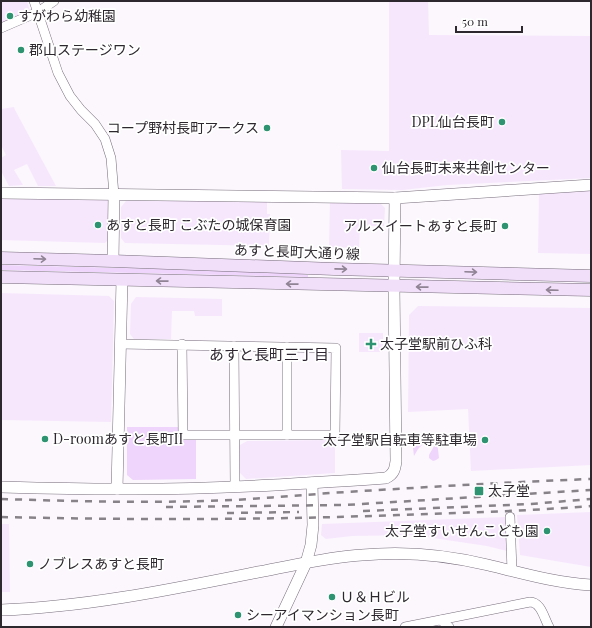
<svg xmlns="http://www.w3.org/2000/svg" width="592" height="628" font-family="'Playfair Display','Noto Sans JP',serif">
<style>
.built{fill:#f7e7fd}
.green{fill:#efd4fb}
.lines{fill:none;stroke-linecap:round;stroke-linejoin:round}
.minor-casing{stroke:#776d7b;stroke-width:10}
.tertiary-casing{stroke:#776d7b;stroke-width:12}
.secondary-casing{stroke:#776d7b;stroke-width:13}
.minor{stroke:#fff;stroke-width:9}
.tertiary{stroke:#fff;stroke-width:11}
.secondary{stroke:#f1def9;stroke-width:12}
.rail{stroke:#878288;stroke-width:2.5;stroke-dasharray:7 7;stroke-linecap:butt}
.oneway{stroke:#8f8394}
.poi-dot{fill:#2d9370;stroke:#fff;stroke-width:1.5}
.labels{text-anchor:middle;stroke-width:3.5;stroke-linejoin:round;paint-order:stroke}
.poi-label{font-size:14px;fill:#2d282e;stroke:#fff;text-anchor:start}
.street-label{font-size:14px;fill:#2d282e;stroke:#fff}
.neighbourhood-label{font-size:15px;fill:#2e2631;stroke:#fff}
</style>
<rect width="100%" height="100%" fill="#fbf7fd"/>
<g class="built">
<path d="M1 1H27L30 11 1 23Z"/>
<path d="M389 1H428L429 35 591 36V178L447 185 403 190 342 189 341 150 389 151Z"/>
<path d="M14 107 15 110 56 186H38L27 164 14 170 23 185 9 186 1 171V158L6 155 1 145V109Z"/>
<path d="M591 191V254L538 253 539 193Z"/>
<path d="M1 197 106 198 110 202V238L105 243 1 240Z"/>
<path d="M126 201H267V214H270L269 246 125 243 121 238V207Z"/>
<path d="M330 202 381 204 385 208 384 226H360L359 248 329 247Z"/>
<path d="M1 293 109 296 114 301 111 422 1 420Z"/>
<path d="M136 297 222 299V316H195L194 311H172L171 339H134L130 334 131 304Z"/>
<path d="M418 306 591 308V465L471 471 468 409 408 412 409 315Z"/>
<rect x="359" y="333" width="24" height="19"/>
<path d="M335 440V473L246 479 240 473V445L247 441Z"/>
<path d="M591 512V567L520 555 517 515Z"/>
<path d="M506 517 507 551 487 546 413 535 352 536 326 539 321 535 322 524Z"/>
<path d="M1 524H9L10 592H1Z"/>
</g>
<g class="green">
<path d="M1 265 284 272 308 275V277L1 270Z"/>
<path d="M127 427H179V440H196V479L133 480 127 475Z"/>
<path d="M422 438 425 439 426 441 418 449 414 456 412 439Z"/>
<path d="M437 441 439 458 436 460 433 461 429 458V455Z"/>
</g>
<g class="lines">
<defs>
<g id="minor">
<path d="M34 1 58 73 70 96 81 110 95 124 105 139 111 158 114 195"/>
<path d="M1 28 38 12 54 1"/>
<path d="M120 344 336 348 335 435H183L182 344"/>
<path d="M234 346 235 486"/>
<path d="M287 347V435"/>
<path d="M510 517 512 571"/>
<path d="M441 620 449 627"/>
<path d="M405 627 530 602C541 602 544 618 549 627"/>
</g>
<g id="tertiary">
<path d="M1 193 395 198 591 185"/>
<path d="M113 261 114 195"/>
<path d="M1 487C39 488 78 489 116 489 206 490 297 484 386 478 394 474 395 469 396 461L394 286 395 198"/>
<path d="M117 489 122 280"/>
<path d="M1 610C87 607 173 589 258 572 292 566 327 557 362 555 404 551 447 555 488 565 522 573 555 583 591 585"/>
<path d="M276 627 306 563 311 545 313 525 312 483"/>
</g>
<g id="secondary">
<path d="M1 258 113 261 334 269 591 276"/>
<path d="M1 277 591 290"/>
</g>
</defs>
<use href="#minor" class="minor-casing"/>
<use href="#tertiary" class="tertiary-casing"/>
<use href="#secondary" class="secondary-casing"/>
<use href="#minor" class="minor"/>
<use href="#tertiary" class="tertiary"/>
<use href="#secondary" class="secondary"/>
<g class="rail">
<path d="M1 499C69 501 136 503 204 501 252 500 298 495 346 492 428 487 509 482 591 479"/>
<path d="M166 507 345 505 591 490"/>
<path d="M363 511 531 504 591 499"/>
<path d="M227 513 299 512"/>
<path d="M1 517C133 520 265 520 398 515 462 513 527 511 591 506"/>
</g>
</g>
<defs><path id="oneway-shaft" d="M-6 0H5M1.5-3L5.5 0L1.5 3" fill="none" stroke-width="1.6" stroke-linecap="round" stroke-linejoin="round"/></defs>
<g class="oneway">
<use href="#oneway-shaft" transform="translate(40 259) rotate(2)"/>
<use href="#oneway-shaft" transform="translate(341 269) rotate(1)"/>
<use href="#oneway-shaft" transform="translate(471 272) rotate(2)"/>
<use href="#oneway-shaft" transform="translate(162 281) rotate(-179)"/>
<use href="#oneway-shaft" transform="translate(292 284) rotate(-179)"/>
<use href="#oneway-shaft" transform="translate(422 287) rotate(-179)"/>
<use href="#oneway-shaft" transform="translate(552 290) rotate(-178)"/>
</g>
<g class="poi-dot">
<circle cx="10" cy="16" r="4"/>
<circle cx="21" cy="50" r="4"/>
<circle cx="502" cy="122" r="4"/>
<circle cx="267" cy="128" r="4"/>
<circle cx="374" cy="168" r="4"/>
<circle cx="98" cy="225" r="4"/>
<circle cx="505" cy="226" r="4"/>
<path d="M369 338h4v4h4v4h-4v4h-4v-4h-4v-4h4z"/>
<circle cx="45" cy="439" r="4"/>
<circle cx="485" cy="440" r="4"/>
<rect x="474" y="486" width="10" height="10" rx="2"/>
<circle cx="547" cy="531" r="4"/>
<circle cx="30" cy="564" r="4"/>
<circle cx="332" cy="597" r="4"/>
<circle cx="238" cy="615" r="4"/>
</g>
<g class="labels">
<g class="poi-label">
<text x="18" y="21">すがわら幼稚園</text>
<text x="29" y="55">郡山ステージワン</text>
<text x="494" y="127" text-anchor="end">DPL仙台長町</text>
<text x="259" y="133" text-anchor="end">コープ野村長町アークス</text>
<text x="382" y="173">仙台長町未来共創センター</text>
<text x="106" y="230">あすと長町 こぶたの城保育園</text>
<text x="497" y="231" text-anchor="end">アルスイートあすと長町</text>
<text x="380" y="349">太子堂駅前ひふ科</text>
<text x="53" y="444">D-roomあすと長町II</text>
<text x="477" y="445" text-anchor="end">太子堂駅自転車等駐車場</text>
<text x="488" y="496">太子堂</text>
<text x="539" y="536" text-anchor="end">太子堂すいせんこども園</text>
<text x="38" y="569">ノブレスあすと長町</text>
<text x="340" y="602">Ｕ＆Ｈビル</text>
<text x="246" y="620">シーアイマンション長町</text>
</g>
<g class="street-label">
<text transform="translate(297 252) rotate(2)" y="5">あすと長町大通り線</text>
</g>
<g class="neighbourhood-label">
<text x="269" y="360">あすと長町三丁目</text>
</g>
</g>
<rect width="592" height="628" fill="none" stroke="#2d282e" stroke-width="4"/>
<path d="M456 26v6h66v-6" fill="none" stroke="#2d282e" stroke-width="2"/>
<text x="462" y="26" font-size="12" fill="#2d282e" stroke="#ffffff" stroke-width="3" paint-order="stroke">50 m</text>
</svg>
